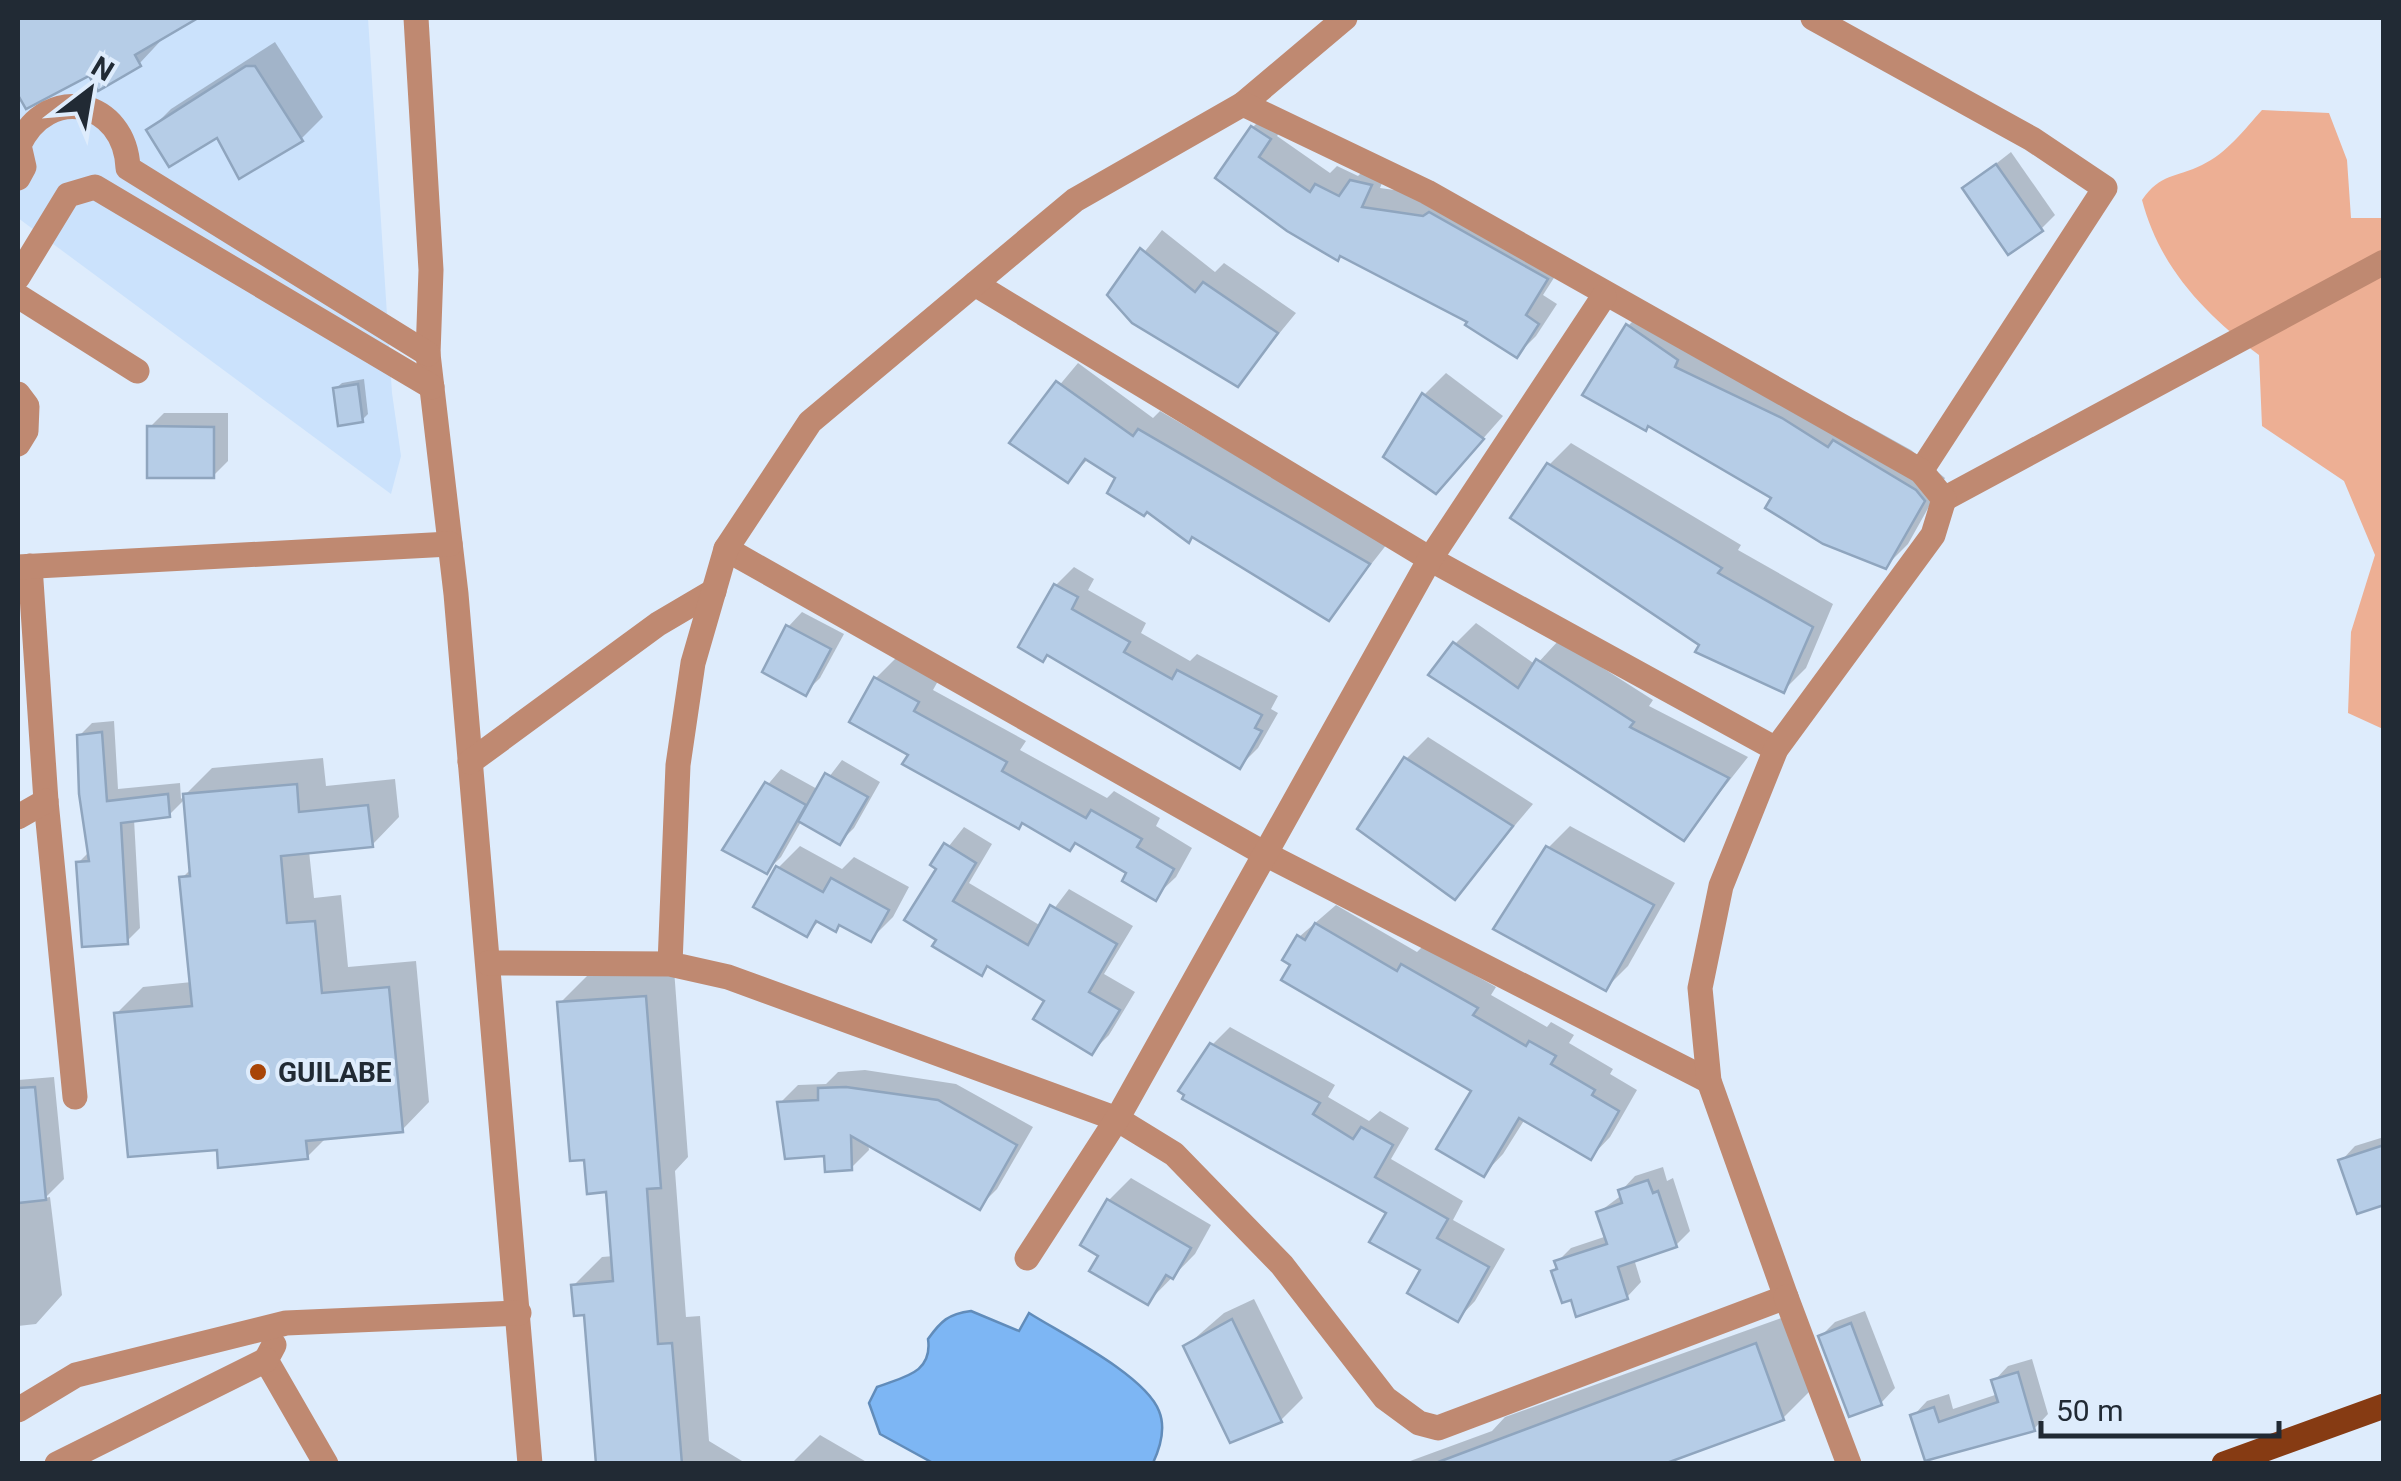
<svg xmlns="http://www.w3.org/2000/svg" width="2401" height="1481" font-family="Roboto,sans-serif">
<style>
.built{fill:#cbe2fc}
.green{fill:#edaf94}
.water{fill:#7db6f4;stroke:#618cba;stroke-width:2.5}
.shadow{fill:#0003}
.building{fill:#b6cde7;stroke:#8fa5be;stroke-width:2.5}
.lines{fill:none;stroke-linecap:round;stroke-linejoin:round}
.minor{stroke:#bf8971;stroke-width:25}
.major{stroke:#863b13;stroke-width:25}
.poi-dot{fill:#a84508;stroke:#deecfc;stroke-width:4}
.labels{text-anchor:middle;stroke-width:8;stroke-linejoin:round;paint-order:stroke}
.poi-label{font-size:28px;font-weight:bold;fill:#212a34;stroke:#deecfc;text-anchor:start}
</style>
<rect width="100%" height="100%" fill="#deecfc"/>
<path class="built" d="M18 18H368L392 393 401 456 391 494 18 218Z"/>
<path class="green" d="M2262 110 2329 113 2347 160 2351 218H2383V729L2348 713 2351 632 2375 555 2344 481 2262 426 2259 355C2204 313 2160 268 2142 200 2161 173 2175 178 2202 165 2227 153 2244 130 2262 110Z"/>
<path class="water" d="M971 1311 1019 1331 1029 1313C1062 1334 1145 1375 1159 1411 1166 1428 1160 1448 1153 1463H933L880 1434 869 1403 877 1387C902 1377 933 1374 928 1339 941 1321 948 1314 971 1311Z"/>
<g class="shadow">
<path d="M18 18H195L167 34 139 64 90 73 27 106 18 90Z"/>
<path d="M275 42 323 117 301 139 149 131 171 109Z"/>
<path d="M1272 108 1289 119 1277 136 1330 173 1337 166 1358 176 1372 162 1389 166 1380 188 1445 197 1566 259 1543 295 1557 304 1536 336 1517 355 1470 321 1219 177 1253 127Z"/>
<path d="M2011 152 2055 215 2041 229 1965 188Z"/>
<path d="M1162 230 1215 272 1224 263 1296 313 1238 384 1110 295Z"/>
<path d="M1650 304 1850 426 1857 420 1911 450 1945 478 1908 544 1886 566 1775 497 1628 326Z"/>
<path d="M1078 363 1153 418 1160 411 1387 544 1329 618 1089 458 1068 480 1012 442Z"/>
<path d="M1446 373 1503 416 1457 468 1424 395Z"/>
<path d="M364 379 368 414 362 420 335 389 342 383Z"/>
<path d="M164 413H228V461L213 476 150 427Z"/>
<path d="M1571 443 1741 545 1738 550 1833 604 1806 668 1784 690 1702 644 1549 465Z"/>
<path d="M1074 567 1094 579 1088 590 1146 623 1141 633 1190 661 1197 654 1278 696 1271 709 1278 713 1258 748 1240 766 1049 653 1056 585Z"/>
<path d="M802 612 844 634 820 678 805 693 788 627Z"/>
<path d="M1476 623 1536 665 1559 640 1653 700 1649 706 1748 757 1684 838 1455 644Z"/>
<path d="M896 658 938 681 933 690 1026 741 1020 750 1107 798 1114 791 1160 818 1156 826 1192 848 1176 877 1155 897 1129 873 911 754 876 678Z"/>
<path d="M114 721 118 789 180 783 181 799 212 768 323 758 326 786 395 779 399 817 372 845 309 851 314 898 341 895 348 967 416 961 429 1102 402 1130 328 1136 307 1157 219 1147 116 1014 143 987 192 982 182 878 192 868 186 798 169 815 134 819 140 928 127 941 79 862 90 851 79 736 92 723Z"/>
<path d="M1428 737 1533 804 1454 897 1406 759Z"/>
<path d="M842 760 880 782 854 828 840 842 802 820 781 857 767 871 726 849 749 807 781 769 819 790Z"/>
<path d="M1570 826 1675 883 1628 966 1606 988 1548 848Z"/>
<path d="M964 827 992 844 969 883 1041 926 1069 889 1133 926 1104 974 1135 992 1109 1035 1092 1052 1047 1000 989 965 981 973 939 868 934 865Z"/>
<path d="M800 846 842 869 854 857 909 887 893 917 871 939 841 923 820 920 807 934 778 868Z"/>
<path d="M1336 905 1417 952 1423 946 1496 987 1491 995 1547 1027 1551 1022 1574 1035 1569 1043 1613 1069 1610 1074 1637 1090 1610 1137 1591 1157 1525 1119 1503 1154 1484 1174 1475 1090 1294 964 1299 937Z"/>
<path d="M674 969 688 1157 675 1171 686 1317 700 1316 709 1441 747 1464H598L587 1312 573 1286 602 1257 614 1256 609 1189 560 1003 588 975Z"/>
<path d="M1230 1027 1335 1085 1328 1097 1369 1121 1380 1111 1409 1128 1391 1159 1463 1201 1453 1220 1505 1249 1475 1301 1458 1319 1389 1212 1212 1045Z"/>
<path d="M865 1070 956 1084 1033 1127 997 1189 980 1206 868 1143 869 1150 851 1168 826 1154 780 1103 798 1085 826 1084 838 1072Z"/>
<path d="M54 1077 64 1179 45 1198 50 1197 62 1295 36 1324 18 1326V1080Z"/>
<path d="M2384 1137V1202L2341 1161 2355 1146Z"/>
<path d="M1663 1167 1667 1181 1673 1178 1690 1231 1676 1245 1634 1259 1641 1282 1627 1297H1573L1554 1272 1557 1262 1571 1248 1607 1236 1599 1212 1622 1195 1621 1191 1635 1176Z"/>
<path d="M1131 1178 1211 1225 1195 1254 1148 1302 1101 1255 1109 1200Z"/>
<path d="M1254 1299 1303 1398 1281 1420 1186 1346 1224 1313Z"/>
<path d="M1865 1311 1895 1388 1881 1403 1821 1336 1835 1322Z"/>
<path d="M1784 1317 1811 1390 1783 1418 1656 1464H1402L1492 1431 1505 1417Z"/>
<path d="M2032 1359 2048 1414 2034 1429 1927 1458 1913 1416 1927 1401 1949 1394 1953 1409 1998 1394 1994 1381 2008 1366Z"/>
<path d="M820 1435 870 1464H791Z"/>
</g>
<g class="building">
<path d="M18 18H198L135 55 141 66 98 91 89 76 26 109 18 95Z"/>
<path d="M246 66H255L303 141 239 179 217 138 169 167 146 130Z"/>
<path d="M1251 126 1271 139 1259 157 1310 192 1315 184 1339 196 1350 180 1372 185 1362 207 1423 216 1429 212 1548 279 1526 315 1539 324 1517 358 1465 325 1467 322 1340 256 1338 261 1287 231 1215 178Z"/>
<path d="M1996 164 2043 231 2008 255 1962 188Z"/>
<path d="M1140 248 1195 292 1203 282 1278 333 1238 387 1132 323 1107 295Z"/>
<path d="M1626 324 1678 360 1675 367 1782 418 1828 447 1833 440 1916 490 1925 501 1886 569 1823 544 1765 508 1771 498 1648 426 1646 431 1582 395Z"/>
<path d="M1056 381 1133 436 1138 429 1370 564 1329 621 1192 537 1189 543 1147 512 1144 516 1107 493 1115 478 1085 459 1068 483 1009 443Z"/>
<path d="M358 384 363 422 338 426 333 388Z"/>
<path d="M1422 393 1484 439 1436 494 1383 457Z"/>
<path d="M147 426 214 427V478H147Z"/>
<path d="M1547 463 1722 568 1718 573 1813 627 1784 693 1695 652 1699 645 1510 518Z"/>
<path d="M1054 584 1078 597 1072 609 1130 642 1124 652 1172 679 1177 670 1262 715 1255 728 1262 731 1240 769 1047 655 1043 662 1018 647Z"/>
<path d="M786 625 831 649 806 696 762 672Z"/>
<path d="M1453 642 1518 688 1536 659 1634 722 1630 727 1729 778 1684 841 1428 675Z"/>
<path d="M874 677 919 702 914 711 1007 762 1002 771 1086 818 1091 810 1142 839 1137 847 1174 869 1156 901 1122 881 1126 873 1075 843 1070 851 1022 823 1019 829 902 764 908 755 849 722Z"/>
<path d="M102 732 107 801 168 794 170 817 121 823 128 944 82 947 76 862 89 861 79 794 77 735Z"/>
<path d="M1404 757 1513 826 1455 900 1357 829Z"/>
<path d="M825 773 868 797 840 845 798 821Z"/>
<path d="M765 782 806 805 767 874 722 850Z"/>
<path d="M297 784 299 812 368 805 373 847 281 856 287 923 315 921 322 993 389 987 403 1132 306 1141 308 1159 218 1168 217 1150 128 1157 114 1013 192 1006 179 877 190 876 183 794Z"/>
<path d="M944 843 976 863 953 901 1028 945 1050 905 1117 944 1089 992 1120 1010 1092 1055 1033 1019 1044 1001 987 966 982 976 932 946 936 940 904 920 936 869 930 865Z"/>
<path d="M1546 846 1654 905 1606 991 1493 929Z"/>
<path d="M776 866 823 892 831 878 889 910 871 942 839 925 836 932 816 921 807 937 753 907Z"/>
<path d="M1315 923 1397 971 1401 964 1478 1008 1473 1015 1526 1046 1529 1041 1556 1056 1551 1064 1595 1090 1592 1095 1619 1111 1591 1160 1519 1118 1484 1177 1436 1149 1471 1091 1281 980 1290 965 1282 960 1297 935 1305 940Z"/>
<path d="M646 996 661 1188 647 1189 658 1344 672 1343 682 1464H596L584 1315 574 1316 571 1285 613 1281 606 1192 587 1194 584 1160 570 1161 557 1002Z"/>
<path d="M1210 1043 1320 1103 1313 1114 1353 1139 1361 1127 1393 1145 1375 1177 1448 1219 1437 1238 1489 1267 1458 1322 1407 1293 1420 1270 1369 1242 1386 1213 1182 1099 1184 1095 1178 1091Z"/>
<path d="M35 1087 46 1200 18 1203V1088Z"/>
<path d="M846 1087 938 1100 1017 1145 980 1210 851 1136 852 1170 825 1172 824 1156 785 1159 777 1102 818 1100V1088Z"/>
<path d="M2384 1145V1205L2357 1214 2338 1160Z"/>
<path d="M1648 1180 1653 1193 1658 1191 1677 1247 1618 1267 1628 1299 1576 1317 1571 1300 1562 1303 1551 1271 1557 1269 1554 1261 1607 1244 1596 1212 1622 1203 1618 1190Z"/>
<path d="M1107 1199 1191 1248 1173 1279 1166 1275 1148 1305 1089 1271 1098 1256 1080 1245Z"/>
<path d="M1232 1319 1282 1422 1230 1443 1183 1346Z"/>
<path d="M1851 1323 1882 1405 1849 1417 1818 1336Z"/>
<path d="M1756 1343 1784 1420 1664 1464H1433Z"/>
<path d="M2018 1372 2035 1431 1925 1461 1910 1415 1934 1407 1939 1422 1998 1402 1991 1380Z"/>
</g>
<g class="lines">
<g class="minor">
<path d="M416 18 431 270 428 354 456 594 530 1464"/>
<path d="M1813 18 2032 139 2105 188 1921 471"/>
<path d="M1243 104 1345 18"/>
<path d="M18 178 24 167 19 145C48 83 125 100 128 168L428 354"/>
<path d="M18 277 68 195 95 187 432 387"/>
<path d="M975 284 1430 559 1776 749"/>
<path d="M18 296 137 371"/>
<path d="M18 394 27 406 26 431 18 444"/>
<path d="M1944 499 2384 262"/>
<path d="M726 549 1267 855 1709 1081"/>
<path d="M30 566 46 801 75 1097"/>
<path d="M18 567 450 544"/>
<path d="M470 762 658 624 714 591"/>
<path d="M18 817 46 801"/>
<path d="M488 963 670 964 728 977 1117 1119 1174 1154 1282 1265 1385 1398 1419 1423 1438 1428 1786 1297 1709 1081 1700 988 1721 886 1776 749 1933 535 1944 499 1921 471 1427 192 1243 104 1075 200 810 422 726 549 693 663 678 765 670 964"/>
<path d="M1027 1258 1117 1119 1430 559 1604 296"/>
<path d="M1786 1297 1849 1464"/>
<path d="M274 1345 266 1360 326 1464"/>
<path d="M18 1410 76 1375 286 1323 519 1313"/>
<path d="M57 1464 266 1360"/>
</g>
<path class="major" d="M2224 1464 2384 1406"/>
</g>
<circle class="poi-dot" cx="258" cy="1072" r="10"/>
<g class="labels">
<g class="poi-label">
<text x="278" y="1082">GUILABE</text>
</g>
</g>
<rect width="2401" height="1481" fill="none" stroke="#212a34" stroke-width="40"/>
<g transform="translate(90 90) rotate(31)" stroke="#deecfc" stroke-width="8" paint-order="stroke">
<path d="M0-8L18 38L0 25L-18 38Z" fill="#212a34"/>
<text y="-15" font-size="28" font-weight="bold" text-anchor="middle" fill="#212a34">N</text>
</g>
<path d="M2041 1421v15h238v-15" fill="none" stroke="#212a34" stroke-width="5"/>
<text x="2056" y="1421" font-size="30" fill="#212a34" stroke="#deecfc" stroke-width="8" paint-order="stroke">50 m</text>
</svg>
